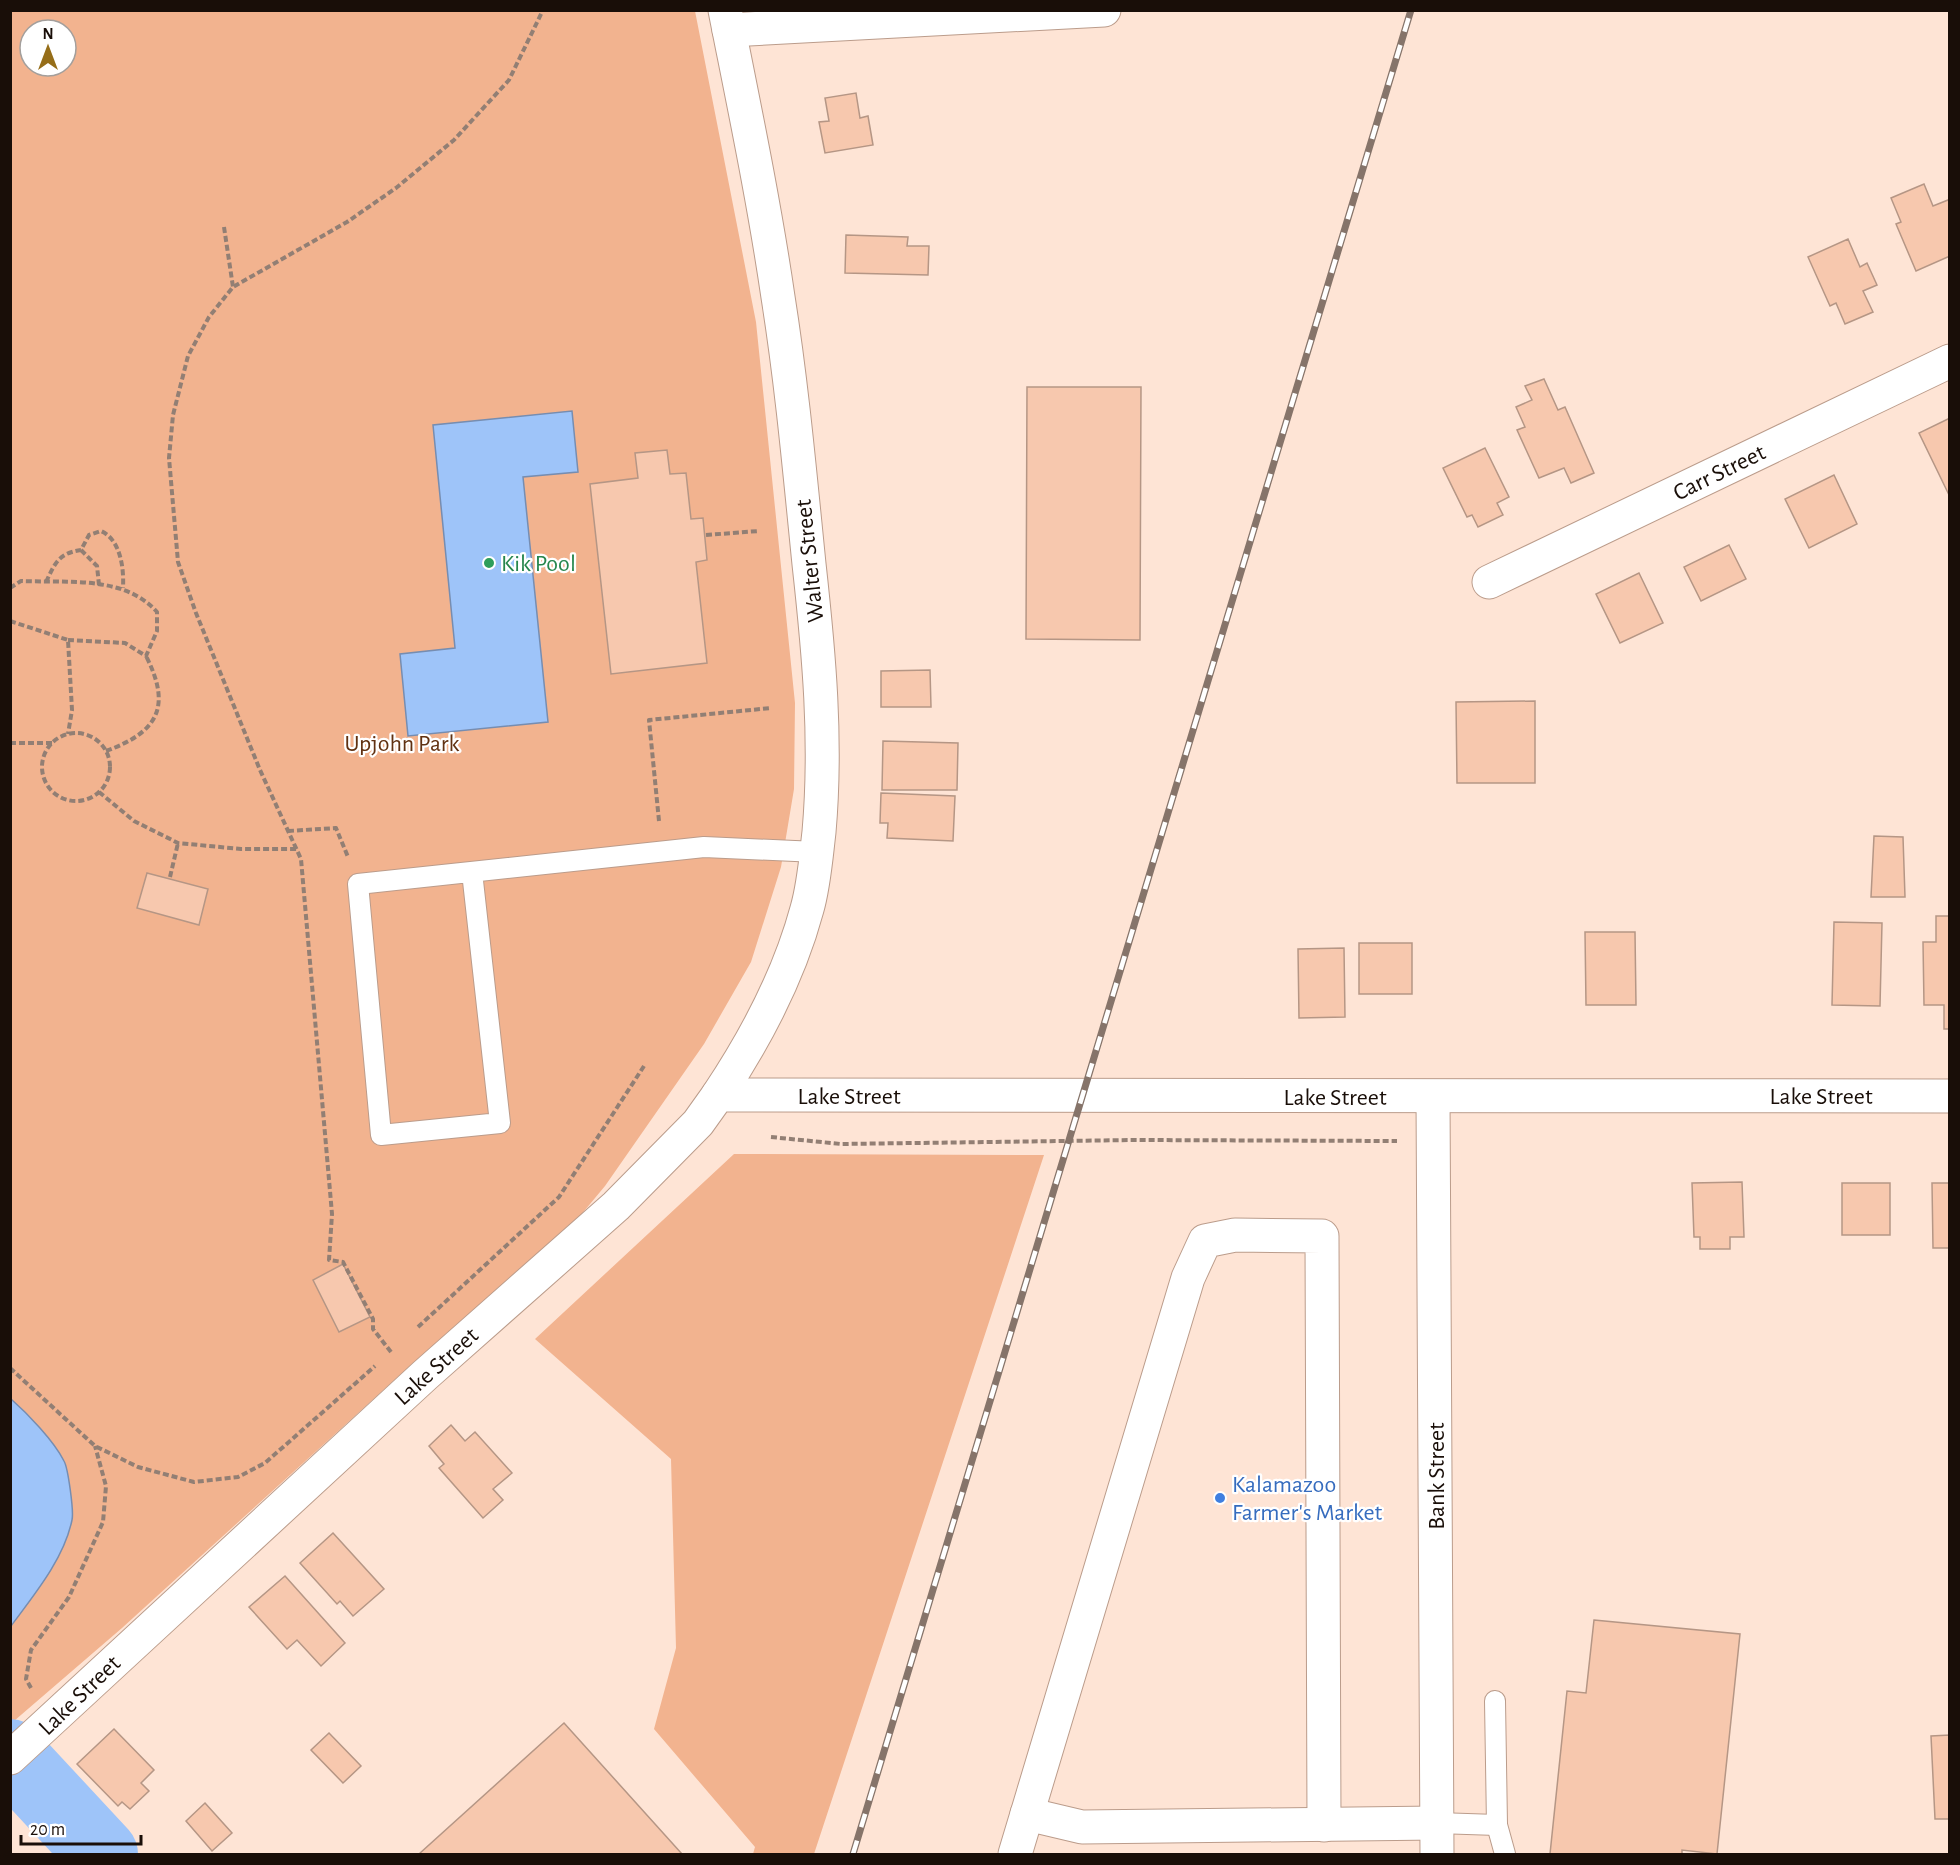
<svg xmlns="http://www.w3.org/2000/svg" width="1960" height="1865" font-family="'Alegreya Sans',sans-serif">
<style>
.green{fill:#f2b38f;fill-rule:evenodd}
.water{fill:#9ec4f9;stroke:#768db1;stroke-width:1.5}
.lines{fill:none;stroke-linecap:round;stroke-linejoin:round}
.river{stroke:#9ec4f9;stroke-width:72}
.building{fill:#f7c8ae;stroke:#b59685;stroke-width:1.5}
.lane-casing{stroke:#bb9c8b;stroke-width:22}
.street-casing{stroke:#bb9c8b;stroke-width:35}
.path{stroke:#927f74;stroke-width:4;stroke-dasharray:6 3;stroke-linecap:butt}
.lane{stroke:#fff;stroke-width:20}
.street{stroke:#fff;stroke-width:33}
.rail-casing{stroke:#86746a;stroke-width:7}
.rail{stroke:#fff;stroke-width:4.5;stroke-dasharray:14;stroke-linecap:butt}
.leisure-dot{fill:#2e9e5b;stroke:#fff;stroke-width:2}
.shop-dot{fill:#3f7fe0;stroke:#fff;stroke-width:2}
.labels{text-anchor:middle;stroke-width:4.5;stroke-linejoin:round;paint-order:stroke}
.street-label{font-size:24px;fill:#190e08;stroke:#fff}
.leisure-label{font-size:24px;fill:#27864d;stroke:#fff;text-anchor:start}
.park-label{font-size:24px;fill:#613111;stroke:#fff}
.shop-label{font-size:24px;fill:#366cbe;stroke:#fff;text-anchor:start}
</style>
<rect width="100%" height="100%" fill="#fee4d5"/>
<g class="green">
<path d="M10 11H695L756 322 795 703 794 789 781 867 751 962 704 1044 605 1186 565 1234 401 1374 122 1628 14 1721 10 1719ZM30 30H66V66H30Z"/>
<path d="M734 1154 1044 1155 814 1854H753L755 1847 654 1729 676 1648 671 1459 535 1339Z"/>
</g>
<g class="water">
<path d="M572 411 578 472 523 477 548 722 408 736 400 654 455 648 433 425Z"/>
<path d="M11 1399C27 1413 54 1441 64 1461 68 1468 74 1511 72 1520 64 1559 34 1595 11 1626Z"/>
<path d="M52 1771 130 1854H68L18 1802Z"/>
</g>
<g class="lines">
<path class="river" d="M10 1755 102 1854"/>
</g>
<g class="building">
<path d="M856 93 860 118 868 116 873 145 825 153 819 122 829 121 825 98Z"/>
<path d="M1924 184 1933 206 1948 200 1950 203V256L1916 271 1896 224 1901 222 1891 198Z"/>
<path d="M846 235 908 237 907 246H929L928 275 845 273Z"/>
<path d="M1848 239 1860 267 1867 263 1877 285 1863 291 1873 312 1845 324 1836 303 1830 306 1808 257Z"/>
<path d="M1544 379 1558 410 1565 407 1594 473 1571 483 1564 468 1539 478 1517 430 1525 427 1516 407 1532 400 1525 386Z"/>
<path d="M1027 387H1141L1140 640 1026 639Z"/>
<path d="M1950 418V497L1919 433Z"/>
<path d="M1485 448 1509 497 1497 503 1503 515 1478 527 1472 515 1467 517 1443 468Z"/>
<path d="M667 450 670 474 686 473 691 519 703 518 707 560 696 562 707 663 611 674 590 484 638 478 635 453Z"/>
<path d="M1834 475 1857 524 1809 548 1785 499Z"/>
<path d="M1729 545 1746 579 1701 601 1684 567Z"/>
<path d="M1639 573 1663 623 1620 643 1596 594Z"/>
<path d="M930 670 931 707H881V671Z"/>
<path d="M1535 701V783H1457L1456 702Z"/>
<path d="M883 741 958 743 957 790H882Z"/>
<path d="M881 793 955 796 953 841 887 838 888 823H880Z"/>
<path d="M1874 836 1903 837 1905 897H1871Z"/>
<path d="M147 873 208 889 199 925 137 908Z"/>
<path d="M1936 916H1950V1029H1944V1005H1924L1923 942H1936Z"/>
<path d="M1834 922 1882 923 1880 1006 1832 1005Z"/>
<path d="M1585 932H1635L1636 1005H1586Z"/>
<rect x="1359" y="943" width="53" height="51"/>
<path d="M1344 948 1345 1017 1299 1018 1298 949Z"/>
<path d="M1742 1182 1744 1237H1730V1249H1700V1237H1694L1692 1183Z"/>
<rect x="1842" y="1183" width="48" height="52"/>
<path d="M1932 1183H1950V1248H1933Z"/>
<path d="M343 1264 370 1317 339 1332 313 1280Z"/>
<path d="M451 1425 465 1441 475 1432 512 1473 493 1489 503 1500 483 1518 439 1468 444 1464 429 1446Z"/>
<path d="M333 1533 384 1589 353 1616 340 1601 337 1604 300 1563Z"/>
<path d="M285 1576 345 1643 321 1666 297 1640 287 1649 249 1607Z"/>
<path d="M1594 1620 1740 1634 1717 1854 1682 1850V1854H1550L1567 1691 1586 1693Z"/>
<path d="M564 1723 682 1854H419Z"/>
<path d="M114 1729 154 1770 141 1783 149 1791 130 1809 122 1802 118 1806 77 1764Z"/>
<path d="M329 1733 361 1766 343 1783 311 1750Z"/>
<path d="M1950 1735V1819H1935L1931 1736Z"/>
<path d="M205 1803 232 1833 212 1851 186 1821Z"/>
</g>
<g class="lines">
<defs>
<g id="lane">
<path d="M472 872 500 1123 381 1135 358 884 704 847 817 852"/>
<path d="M1495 1701 1497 1825 1505 1854"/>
<path d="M1437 1823 1497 1825"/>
</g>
<g id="street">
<path d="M729 30 1104 10"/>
<path d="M1489 582 1950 361"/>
<path d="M718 1095C756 1038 789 976 807 909 814 885 816 857 819 832 827 741 819 654 809 564 800 475 792 385 778 297 764 201 744 106 725 10"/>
<path d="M1433 1097 1437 1854"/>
<path d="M10 1758 425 1375 616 1206 698 1123 718 1095 1950 1096"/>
<path d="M1027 1814 1082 1827 1437 1823"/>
<path d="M1015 1854 1188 1278 1205 1241 1235 1235 1322 1236 1324 1825"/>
</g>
</defs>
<use href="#lane" class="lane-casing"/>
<use href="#street" class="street-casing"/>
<g class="path">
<path d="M224 227 233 287"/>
<path d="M706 535 759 531"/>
<path d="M81 550 97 566 99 585"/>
<path d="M46 582C55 563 59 553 81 550L89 535 101 531C121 540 124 569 123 588"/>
<path d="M10 588 21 581C67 583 124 575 157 612V631L146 656 125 643 68 640"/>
<path d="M10 621 68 640 72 710 68 734"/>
<circle cx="76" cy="767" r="34"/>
<path d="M10 743H52"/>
<path d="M106 751C158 732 172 707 146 656"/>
<path d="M99 792 134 821 178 843 241 849H297"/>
<path d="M659 821 649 720 771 708"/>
<path d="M288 831 336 828 348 857"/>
<path d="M170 877 178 843"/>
<path d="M771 1137 841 1144 1136 1140 1397 1141"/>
<path d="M418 1327 559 1197 644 1066"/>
<path d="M391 1352 373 1329V1319L343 1262 329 1260 332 1214 301 859 260 770 196 613 178 562 169 458 173 415 188 356 209 317 233 287 347 222 396 188 454 140 509 80 543 10"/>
<path d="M10 1368 95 1446 138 1467 194 1482 238 1477 265 1463 375 1366"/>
<path d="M31 1688 26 1679 31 1650 69 1597 103 1522 106 1486 95 1446"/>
</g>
<use href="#lane" class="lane"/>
<use href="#street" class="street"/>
<defs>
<path id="rail" d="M853 1854 1411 10"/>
</defs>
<use href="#rail" class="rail-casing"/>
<use href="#rail" class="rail"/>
</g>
<circle class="leisure-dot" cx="489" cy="563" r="6"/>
<circle class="shop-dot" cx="1220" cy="1498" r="6"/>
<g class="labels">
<g class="street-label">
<text transform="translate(1719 472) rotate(-26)" y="8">Carr Street</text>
<text transform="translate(809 561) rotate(-96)" y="8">Walter Street</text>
<text x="849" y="1104">Lake Street</text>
<text x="1821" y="1104">Lake Street</text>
<text x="1335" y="1105">Lake Street</text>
<text transform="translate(436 1366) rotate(-42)" y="8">Lake Street</text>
<text transform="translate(1436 1476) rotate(-90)" y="8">Bank Street</text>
<text transform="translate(79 1695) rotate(-44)" y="8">Lake Street</text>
</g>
<g class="leisure-label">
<text x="501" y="571">Kik Pool</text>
</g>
<g class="park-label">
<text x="402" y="751">Upjohn Park</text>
</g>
<g class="shop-label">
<text x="1232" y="1492">Kalamazoo<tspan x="1232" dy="28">Farmer's Market</tspan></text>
</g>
</g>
<rect width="1960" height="1865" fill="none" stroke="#190e08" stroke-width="24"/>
<g transform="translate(48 48)"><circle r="28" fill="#ffffff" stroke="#a39f9c" stroke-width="1.5"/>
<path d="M0-4.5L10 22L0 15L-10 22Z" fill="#966e19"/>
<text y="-9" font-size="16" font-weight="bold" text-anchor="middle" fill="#190e08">N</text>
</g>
<path d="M21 1835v9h120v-9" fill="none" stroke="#190e08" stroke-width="3"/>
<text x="30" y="1835" font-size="18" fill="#190e08" stroke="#ffffff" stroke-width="4.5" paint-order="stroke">20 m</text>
</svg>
